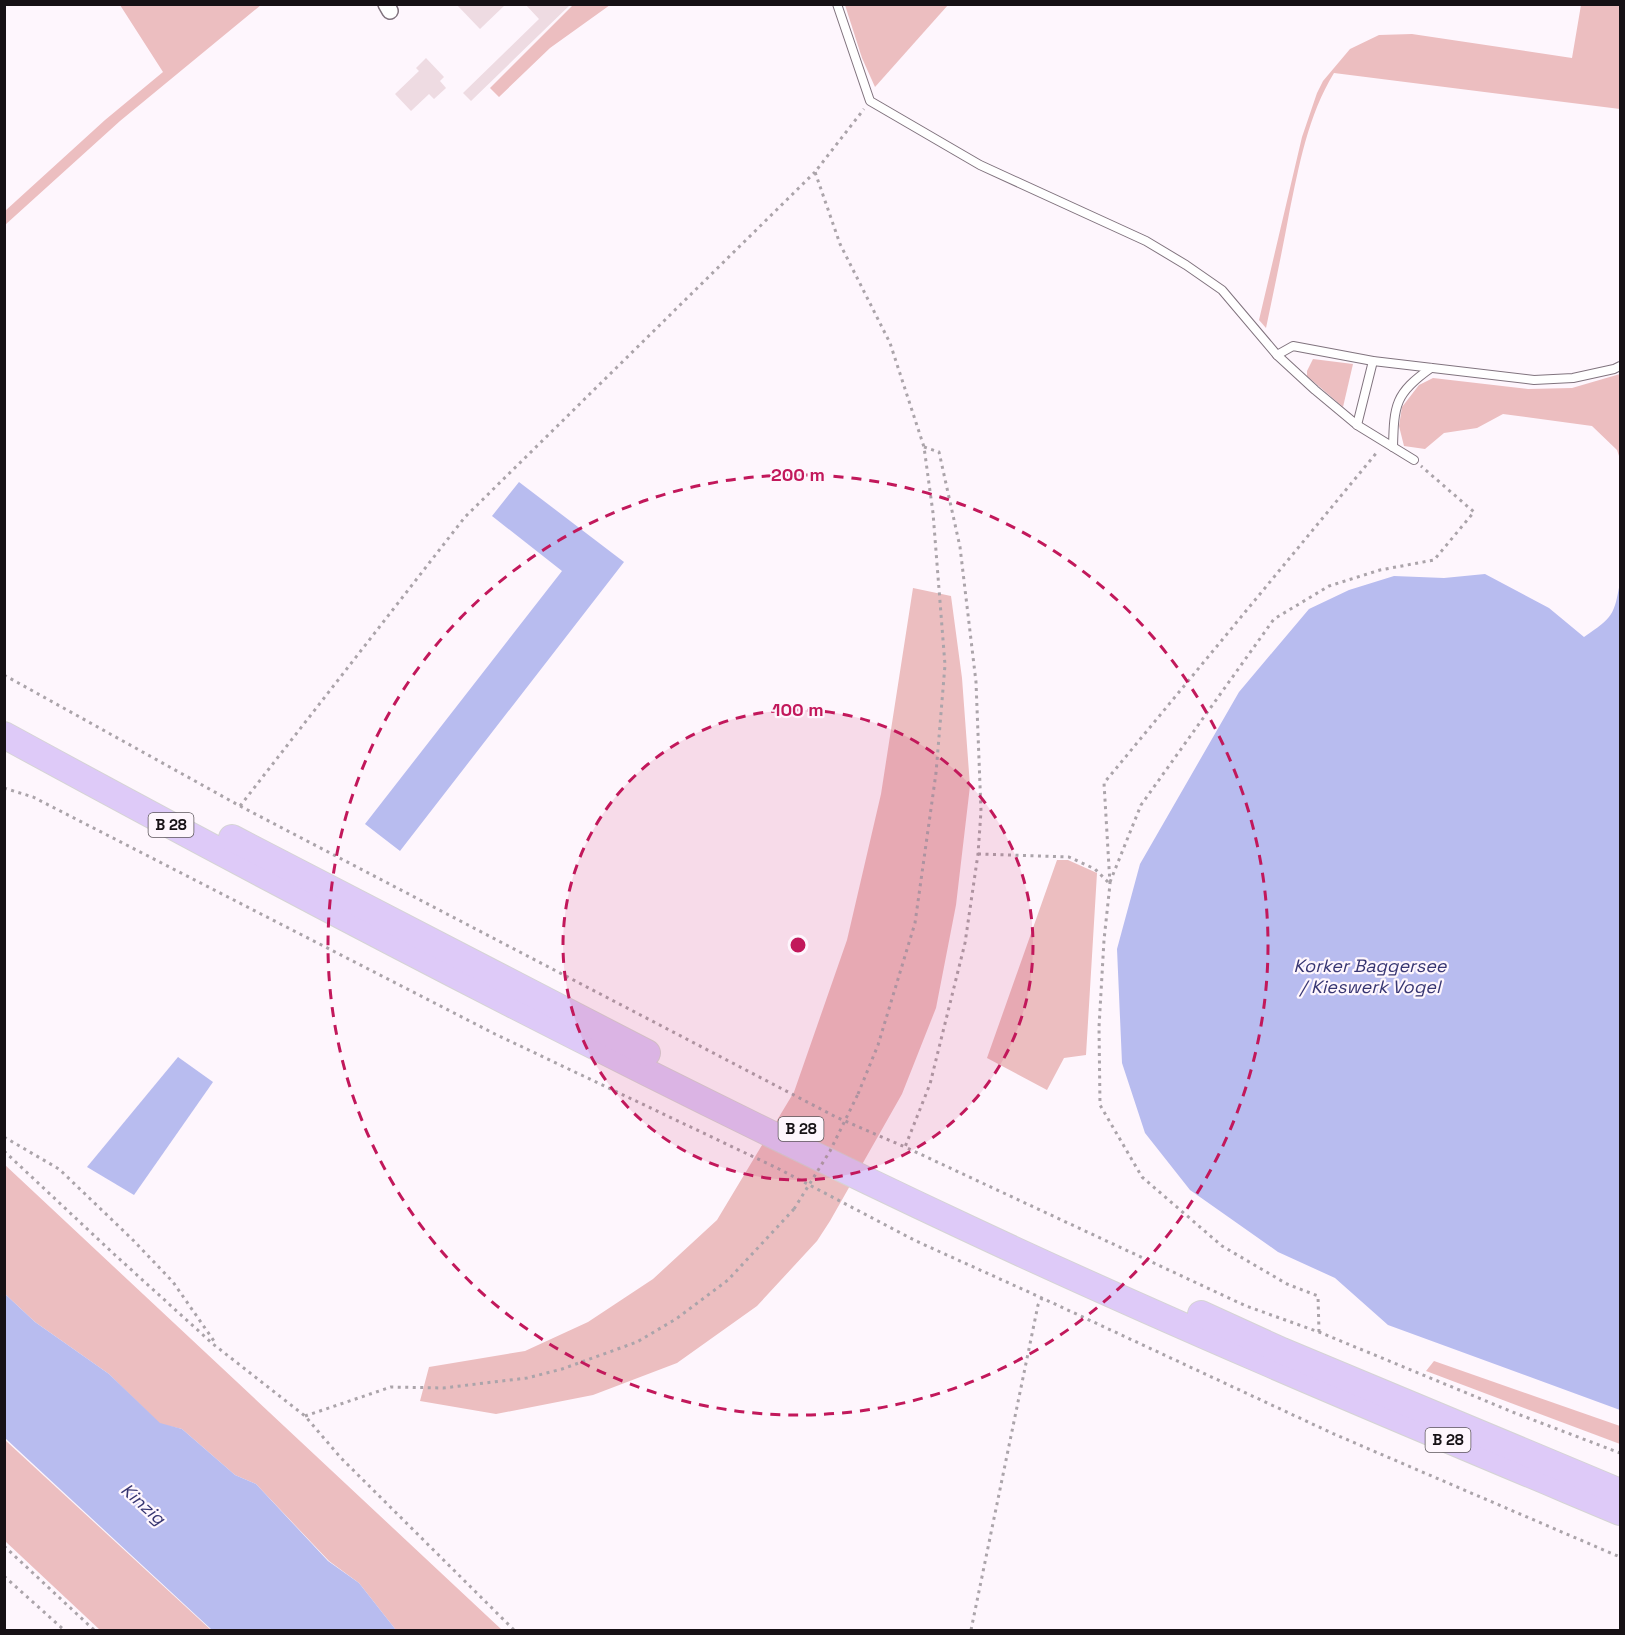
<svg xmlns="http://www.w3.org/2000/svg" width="1625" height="1635" font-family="'Space Grotesk',sans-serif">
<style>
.green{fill:#ecbec0}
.water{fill:#b8bcef}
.building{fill:#eedbe2}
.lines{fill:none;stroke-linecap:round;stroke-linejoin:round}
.service-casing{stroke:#80737e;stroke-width:10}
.minor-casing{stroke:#80737e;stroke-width:18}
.trunk-casing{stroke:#d5d4d5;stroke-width:28}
.path{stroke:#aba4aa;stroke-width:3;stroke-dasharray:3 4.5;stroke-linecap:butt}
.service{stroke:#fff;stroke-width:8}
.minor{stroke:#fff;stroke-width:15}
.trunk{stroke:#decaf8;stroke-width:26}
.path-bridge{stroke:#aba4aa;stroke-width:3;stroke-dasharray:3 4.5;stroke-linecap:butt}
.ring{fill:none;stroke:#c2185b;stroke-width:3;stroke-dasharray:10 8}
.labels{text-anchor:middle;stroke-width:4.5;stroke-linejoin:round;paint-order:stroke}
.shield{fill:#fef6fd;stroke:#5c565b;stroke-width:1.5}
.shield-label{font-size:15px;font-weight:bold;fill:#161115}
.water-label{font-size:18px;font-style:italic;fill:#373672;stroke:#fef6fd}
.centre{fill:#c2185b;stroke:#fef6fd;stroke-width:3}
.ring-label{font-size:18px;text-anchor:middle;font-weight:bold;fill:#c2185b;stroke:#fef6fd;stroke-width:4.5;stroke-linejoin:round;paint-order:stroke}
</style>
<rect width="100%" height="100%" fill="#fef6fd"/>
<g class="green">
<path d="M120 5H261L120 121 5 225V211L105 120 163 72Z"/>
<path d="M573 5H610L550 48 499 97 490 88Z"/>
<path d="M845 5V4L948 5 875 87 862 58Z"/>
<path d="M1581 5H1620V109L1334 73C1308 115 1299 166 1289 214 1282 252 1274 290 1266 328L1259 320 1302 137 1317 93 1323 81 1350 49 1379 35 1412 34 1572 58Z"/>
<path d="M1313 359 1353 364 1343 407 1307 376V371Z"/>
<path d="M1620 374V459L1617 450 1592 426 1503 414 1477 428 1444 433 1425 449 1404 446 1399 426 1402 407 1419 385 1433 378 1528 389 1572 388Z"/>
<path d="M913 588 951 596 962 678 970 786 956 905 936 1008 902 1094 830 1221 817 1241 757 1306 677 1363 593 1395 496 1414 420 1401 429 1367 525 1351 588 1322 653 1279 717 1220 794 1092 847 940 881 794Z"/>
<path d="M1057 860H1068L1097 873 1086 1055 1064 1058 1047 1090 987 1058Z"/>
<path d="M4 1164 502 1630H396L359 1583 329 1561 256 1484 235 1475 182 1429 160 1424 109 1374 35 1322 5 1294Z"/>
<path d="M1434 1361 1620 1426V1444L1426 1371Z"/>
<path d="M5 1440 211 1630H100L5 1541Z"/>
</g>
<g class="water">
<path d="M519 482 624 562 400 851 365 824 562 571 492 516Z"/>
<path d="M1485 574 1549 608 1584 637C1613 617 1614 616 1620 582V1410L1388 1325 1335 1278 1278 1252 1190 1190 1145 1133 1122 1063 1117 949 1140 864 1239 692 1309 609 1349 590 1394 576 1444 578Z"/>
<path d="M178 1057 213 1082 134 1195 87 1167Z"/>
<path d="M5 1294 35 1322 109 1374 160 1423 182 1429 235 1475 256 1484 328 1561 359 1583 396 1630H212L5 1438Z"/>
</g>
<g class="building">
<path d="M456 4H506L480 29Z"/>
<path d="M525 4H571L471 101 463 93 539 19Z"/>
<path d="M426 58 444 77 440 81 446 88 434 99 429 94 411 111 395 94 419 71 416 68Z"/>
</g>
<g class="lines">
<defs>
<g id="service">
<path d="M837 4 870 101 980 165 1146 241 1186 265 1222 290 1277 355 1315 390 1357 425 1414 460"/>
<path d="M1277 355 1293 346 1373 361 1534 380 1573 378 1614 369 1620 366"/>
<path d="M1357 425 1373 361"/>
<path d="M1393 447C1394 405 1395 393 1431 368"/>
</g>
<path id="minor" d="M386 4 390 11"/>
<g id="trunk">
<path d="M4 735C321 908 641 1075 967 1228 1182 1329 1401 1420 1620 1512"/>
<path d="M232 838 647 1053"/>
<path d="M1201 1314 1282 1351 1620 1492"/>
</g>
</defs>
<use href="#service" class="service-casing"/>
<use href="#minor" class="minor-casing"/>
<use href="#trunk" class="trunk-casing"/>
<g class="path">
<path d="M924 447 939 452 960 547 976 682 981 811 978 854 965 943 930 1084 905 1147 1246 1306 1319 1332 1515 1413 1620 1453"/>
<path d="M4 675 240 806 836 1117 905 1147"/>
<path d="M4 788 33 797 495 1034 779 1169 916 1241 1042 1298 1334 1434 1620 1557"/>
<path d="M240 806 465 517 815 172"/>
<path d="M978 854 1069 857 1095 869 1109 883"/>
<path d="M1110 882 1141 805 1274 619 1329 586 1380 570 1434 560 1474 512 1421 466"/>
<path d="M858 1094 878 1045 915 923 936 773 945 665 933 513 924 447 890 343 840 244 815 172 864 109"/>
<path d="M4 1137 59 1169 132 1239 173 1282 214 1341V1344"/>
<path d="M4 1151 115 1255 213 1344 305 1416 341 1458 514 1630"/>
<path d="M1319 1332 1318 1296 1287 1284 1222 1246 1142 1177 1100 1105 1099 1027 1104 940 1110 884 1104 783 1378 451"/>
<path d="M305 1416 391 1387 443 1388 527 1378 562 1369 637 1342 676 1319 728 1280 794 1209"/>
<path d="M4 1546 94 1630"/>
<path d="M4 1576 64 1630"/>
<path d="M971 1630 1038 1305 1042 1298"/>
</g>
<use href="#service" class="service"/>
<use href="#minor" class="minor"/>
<use href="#trunk" class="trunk"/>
<path class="path-bridge" d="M794 1209 830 1151 858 1094"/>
</g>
<circle cx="798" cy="945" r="235" fill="#c2185b" fill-opacity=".12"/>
<g class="ring">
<circle cx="798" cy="945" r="235"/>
<circle cx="798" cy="945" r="470"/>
</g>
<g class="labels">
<g class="shield">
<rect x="148.5" y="813" width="45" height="24" rx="4.5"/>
<rect x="778.5" y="1117" width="45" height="24" rx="4.5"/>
<rect x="1425.5" y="1428" width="45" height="24" rx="4.5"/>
</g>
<g class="shield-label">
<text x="171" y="830">B 28</text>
<text x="801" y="1134">B 28</text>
<text x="1448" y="1445">B 28</text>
</g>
<g class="water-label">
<text x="1370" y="972">Korker Baggersee<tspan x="1370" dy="21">/ Kieswerk Vogel</tspan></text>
<text transform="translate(143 1504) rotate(42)" y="6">Kinzig</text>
</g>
</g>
<circle cx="798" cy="945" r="9" class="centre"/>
<g class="ring-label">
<text x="798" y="481">200 m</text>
<text x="798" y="716">100 m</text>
</g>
<rect width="1625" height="1635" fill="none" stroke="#161115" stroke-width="12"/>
</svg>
